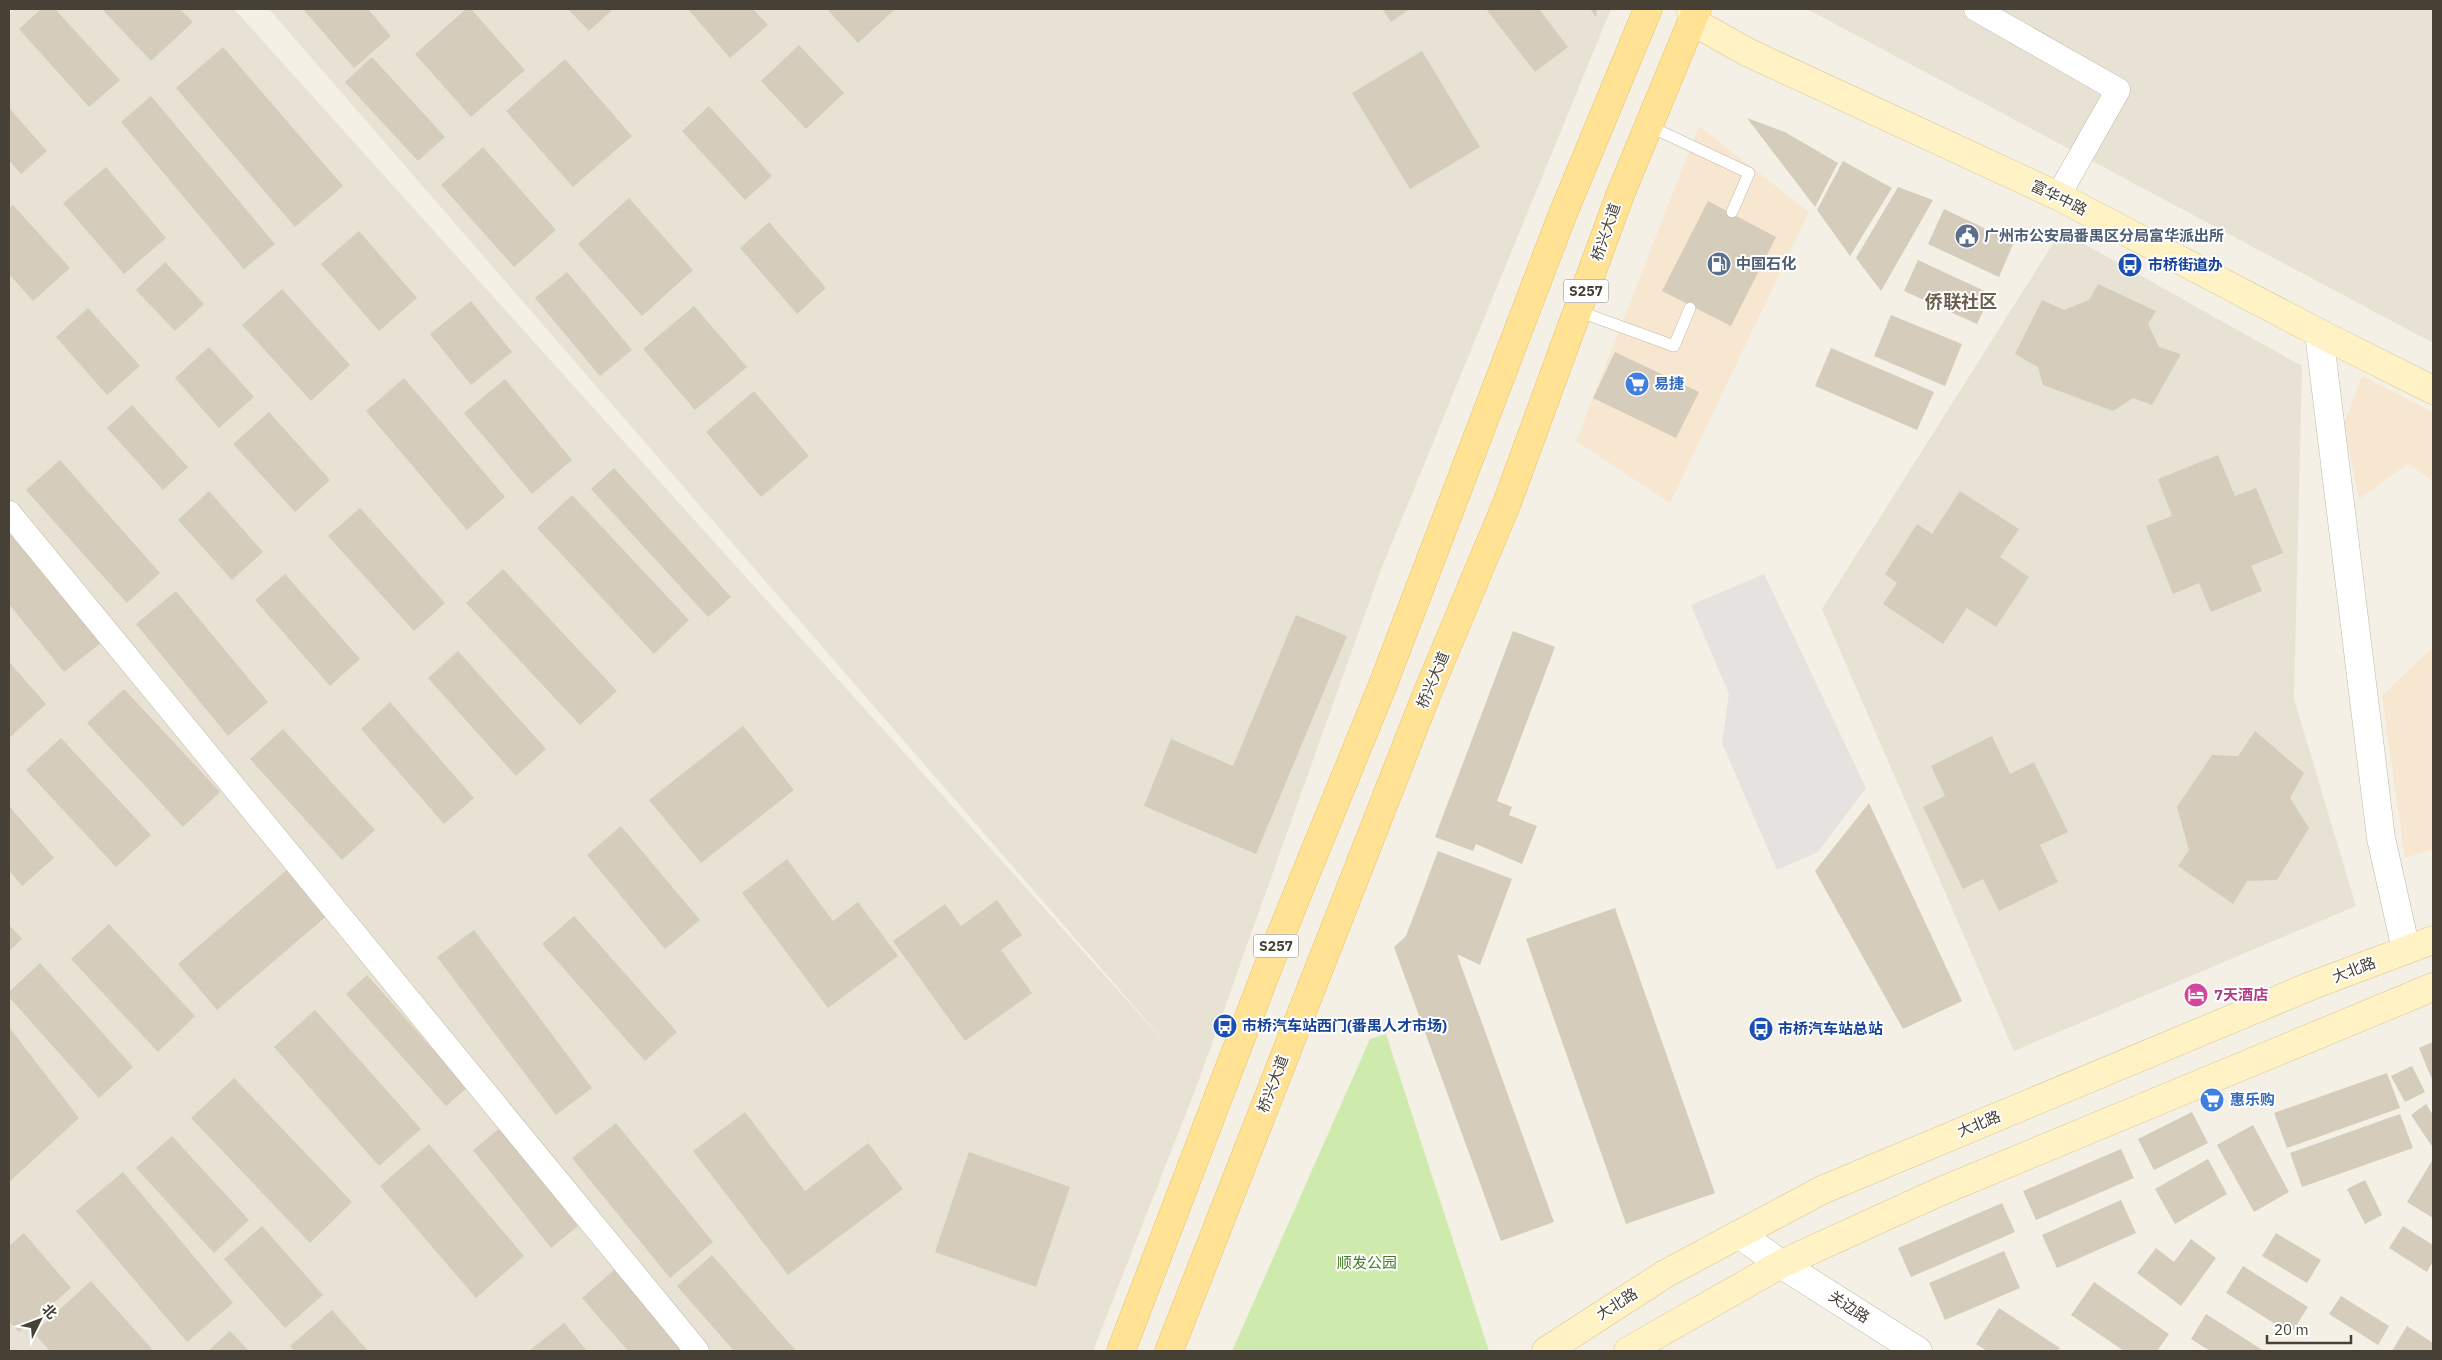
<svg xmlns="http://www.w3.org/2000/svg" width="2442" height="1360" font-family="'IBM Plex Sans','Noto Sans SC',sans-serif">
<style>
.residential{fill:#e8e2d4}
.commercial{fill:#f7e7d0}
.green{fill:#ceebad}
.parking{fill:#e5e2df}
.building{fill:#d6ccbb}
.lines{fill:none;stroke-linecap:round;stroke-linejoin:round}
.service-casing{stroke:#c0b8a8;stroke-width:12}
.minor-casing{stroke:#c0b8a8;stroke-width:25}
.tertiary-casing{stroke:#c0b8a8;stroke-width:29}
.secondary-casing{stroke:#d7c593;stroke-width:29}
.primary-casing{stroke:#eac25e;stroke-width:29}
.service{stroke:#fff;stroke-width:11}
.minor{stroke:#fff;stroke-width:24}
.tertiary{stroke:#fff;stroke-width:28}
.secondary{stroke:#fff2c5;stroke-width:28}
.primary{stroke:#ffe294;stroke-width:28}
.labels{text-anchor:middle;stroke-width:4;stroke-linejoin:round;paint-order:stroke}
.shield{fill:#fff;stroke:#7e7972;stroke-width:1}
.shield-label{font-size:14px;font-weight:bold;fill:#474035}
.street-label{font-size:15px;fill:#474035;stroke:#fff}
.service-label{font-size:15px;font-weight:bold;fill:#4e5e75;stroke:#fff;text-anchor:start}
.transit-label{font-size:15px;font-weight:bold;fill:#164399;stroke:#fff;text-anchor:start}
.shop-label{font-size:15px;font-weight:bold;fill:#366cbe;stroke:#fff;text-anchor:start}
.hotel-label{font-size:15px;font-weight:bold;fill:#b23c85;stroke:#fff;text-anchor:start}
.park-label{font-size:15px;fill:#457d25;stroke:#fff}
.quarter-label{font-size:18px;font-weight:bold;fill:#6b5f4c;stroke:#fff}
</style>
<rect width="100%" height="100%" fill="#f4f0e6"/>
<g class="residential">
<path d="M14 9H234L1172 1050 269 9H1611L1380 572 1199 1080 1093 1351H9V13Z"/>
<path d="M1807 9H2433V343Z"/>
<path d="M2061 231 2302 366 2294 699 2356 906 2014 1051 1822 609Z"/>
</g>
<g class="commercial">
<path d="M1699 126 1809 212 1670 503 1576 441Z"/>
<path d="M2362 376 2433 412V482L2409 463 2359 499 2344 425Z"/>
<path d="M2433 647V849L2405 858 2382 696Z"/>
</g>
<path class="green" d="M1386 1034 1489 1351H1232L1370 1039Z"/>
<path class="parking" d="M1764 574 1866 788 1818 852 1777 870 1722 743 1729 694 1691 605Z"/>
<g class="building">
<path d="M41 9H55L120 80 89 107 19 29Z"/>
<path d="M102 9H180L193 22 151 61Z"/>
<path d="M303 9H368L391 36 354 68Z"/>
<path d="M466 9H471L525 70 471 117 415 54Z"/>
<path d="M568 9H613L589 31Z"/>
<path d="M688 9H753L768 25 730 58Z"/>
<path d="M827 9H893L894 10 858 43Z"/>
<path d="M1382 9H1410L1391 22Z"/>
<path d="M1486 9H1539L1568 47 1535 72Z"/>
<path d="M1590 9H1597L1596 17Z"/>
<path d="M799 45 844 93 806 129 761 81Z"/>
<path d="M223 47 343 186 295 227 176 88Z"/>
<path d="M1422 51 1480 147 1410 189 1352 93Z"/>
<path d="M372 57 445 137 418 161 345 82Z"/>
<path d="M565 59 632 136 573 187 506 111Z"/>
<path d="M151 96 275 244 244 269 121 122Z"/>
<path d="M709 106 772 176 745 200 682 131Z"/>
<path d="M9 108 47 151 21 174 9 160Z"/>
<path d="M1747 118 1785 132 1838 163 1815 207Z"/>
<path d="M483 147 556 230 514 267 441 185Z"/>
<path d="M1843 161 1892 188 1850 256 1817 210Z"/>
<path d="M106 167 166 238 124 274 63 203Z"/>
<path d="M1898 187 1933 200 1881 291 1856 258Z"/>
<path d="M629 198 693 270 642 316 578 244Z"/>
<path d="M1708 201 1776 237 1731 326 1662 291Z"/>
<path d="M13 205 70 268 33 301 9 274V209Z"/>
<path d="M1944 209 2014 242 1999 277 1928 244Z"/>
<path d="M769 222 826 288 797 314 740 248Z"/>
<path d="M359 231 417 298 379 331 321 264Z"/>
<path d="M1918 260 1991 294 1977 324 1904 291Z"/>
<path d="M165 262 204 304 175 331 136 290Z"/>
<path d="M567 272 632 350 600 376 535 298Z"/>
<path d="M2098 284 2156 311 2148 324 2159 347 2181 354 2152 405 2133 398 2113 411 2043 385 2038 367 2015 354 2042 300 2064 310 2089 300Z"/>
<path d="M282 289 350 365 311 401 242 325Z"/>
<path d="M471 301 512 352 471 385 430 334Z"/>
<path d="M694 306 747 367 695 410 643 349Z"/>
<path d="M88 308 140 366 107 395 56 337Z"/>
<path d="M1891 315 1962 344 1945 386 1874 356Z"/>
<path d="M209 347 254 397 219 428 175 378Z"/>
<path d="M1831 348 1934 392 1917 430 1815 386Z"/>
<path d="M1615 352 1699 392 1676 438 1593 398Z"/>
<path d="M404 378 505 497 467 530 366 411Z"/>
<path d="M505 379 572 460 532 494 464 413Z"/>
<path d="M754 391 809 456 761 497 706 432Z"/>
<path d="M132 405 188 467 163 490 107 428Z"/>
<path d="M269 412 330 480 295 512 233 444Z"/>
<path d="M2218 455 2235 496 2256 488 2283 553 2251 566 2262 591 2211 612 2199 583 2173 594 2146 526 2172 516 2158 479Z"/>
<path d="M60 460 160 573 127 603 26 490Z"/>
<path d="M614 468 731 597 708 617 591 489Z"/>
<path d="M209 491 263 552 232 580 178 520Z"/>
<path d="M1960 491 2019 529 2000 557 2029 577 1996 627 1967 608 1943 644 1883 604 1897 583 1885 574 1917 524 1932 534Z"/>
<path d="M572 495 689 620 654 654 537 528Z"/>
<path d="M360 508 445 603 414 631 328 536Z"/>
<path d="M12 531 102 642 64 672 9 604V534Z"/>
<path d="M503 569 617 691 580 725 466 603Z"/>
<path d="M285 574 360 659 330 686 255 600Z"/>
<path d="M176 591 268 702 228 736 136 624Z"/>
<path d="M1296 615 1347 636 1256 854 1144 806 1171 739 1233 766Z"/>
<path d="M1513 631 1555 647 1497 801 1512 807 1509 815 1537 826 1522 864 1476 844 1473 851 1435 837Z"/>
<path d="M458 651 546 749 516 776 428 678Z"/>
<path d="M9 662 46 704 9 738Z"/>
<path d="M124 689 220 792 183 827 87 723Z"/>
<path d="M390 702 474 798 444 824 361 729Z"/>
<path d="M743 726 794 790 701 863 649 800Z"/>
<path d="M283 729 375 830 342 860 250 759Z"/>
<path d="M2255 731 2304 773 2290 798 2309 828 2277 880 2247 881 2233 904 2178 866 2189 850 2177 807 2212 755 2238 756Z"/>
<path d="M1992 736 2010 774 2034 762 2068 832 2040 845 2058 882 1999 911 1983 879 1963 889 1923 807 1945 796 1931 766Z"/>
<path d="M61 738 151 835 116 867 26 770Z"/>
<path d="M1869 803 1962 1001 1903 1029 1815 871Z"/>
<path d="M9 806 54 858 22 886 9 870Z"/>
<path d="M621 826 700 920 665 949 587 855Z"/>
<path d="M1438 851 1512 879 1480 965 1457 954 1554 1222 1501 1241 1394 947 1406 936Z"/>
<path d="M787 859 833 921 858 902 898 956 828 1008 742 893Z"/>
<path d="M289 868 329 914 217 1010 178 964Z"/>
<path d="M997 900 1022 935 1001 950 1032 993 965 1041 893 941 945 904 961 926Z"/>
<path d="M1615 908 1715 1193 1626 1224 1526 939Z"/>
<path d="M574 916 677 1032 645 1061 542 944Z"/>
<path d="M109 924 195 1016 158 1052 71 959Z"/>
<path d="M9 925 22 939 9 951Z"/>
<path d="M474 930 592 1088 556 1115 437 957Z"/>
<path d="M40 963 133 1067 99 1098 9 997V992Z"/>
<path d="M367 975 467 1088 446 1106 346 994Z"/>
<path d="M315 1010 421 1129 379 1166 274 1047Z"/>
<path d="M9 1027 79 1118 9 1182Z"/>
<path d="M2433 1042V1082L2419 1048Z"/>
<path d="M2412 1066 2425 1092 2405 1102 2391 1076Z"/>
<path d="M2387 1073 2400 1108 2287 1148 2274 1113Z"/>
<path d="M234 1078 352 1202 310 1243 191 1118Z"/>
<path d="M2426 1104 2433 1115V1148L2411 1115Z"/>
<path d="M745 1112 805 1191 868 1143 903 1189 788 1275 693 1151Z"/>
<path d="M2192 1112 2208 1143 2154 1170 2138 1139Z"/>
<path d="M2400 1114 2413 1148 2302 1187 2290 1153Z"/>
<path d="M616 1123 713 1242 670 1278 572 1158Z"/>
<path d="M2253 1125 2289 1192 2254 1212 2217 1145Z"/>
<path d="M500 1128 578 1226 551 1248 473 1150Z"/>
<path d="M172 1136 249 1220 214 1253 136 1168Z"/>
<path d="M429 1144 524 1256 476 1298 380 1186Z"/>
<path d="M2121 1149 2134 1178 2036 1220 2023 1191Z"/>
<path d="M969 1152 1070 1187 1036 1287 935 1252Z"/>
<path d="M2208 1159 2227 1194 2175 1224 2155 1189Z"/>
<path d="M2433 1159V1218L2407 1202Z"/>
<path d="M123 1172 233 1303 187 1342 76 1211Z"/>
<path d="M2365 1180 2382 1215 2365 1224 2347 1189Z"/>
<path d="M2121 1200 2136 1233 2057 1268 2042 1235Z"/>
<path d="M2002 1203 2015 1232 1911 1277 1898 1248Z"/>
<path d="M262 1226 323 1295 285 1328 224 1259Z"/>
<path d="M2403 1226 2433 1245V1261L2427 1272 2389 1248Z"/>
<path d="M24 1233 71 1288 19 1332 9 1321V1246Z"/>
<path d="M2276 1233 2321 1260 2307 1283 2262 1256Z"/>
<path d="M2191 1239 2216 1258 2181 1306 2137 1273 2156 1248 2174 1262Z"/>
<path d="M2004 1251 2020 1288 1945 1320 1929 1283Z"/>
<path d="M712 1255 796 1351H734L677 1286Z"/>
<path d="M2243 1266 2308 1307 2291 1334 2226 1293Z"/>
<path d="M614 1270 684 1351H628L582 1298Z"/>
<path d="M91 1281 152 1349 150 1351H50L34 1333Z"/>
<path d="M2094 1282 2169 1334 2157 1351H2124L2071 1315Z"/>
<path d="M2341 1296 2389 1326 2378 1345 2329 1314Z"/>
<path d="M1999 1308 2060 1348 2057 1351H1987L1976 1344Z"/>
<path d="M332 1310 368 1351H294L290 1346Z"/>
<path d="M2206 1314 2264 1351H2210L2191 1339Z"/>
<path d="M564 1323 587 1351H529Z"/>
<path d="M2407 1326 2433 1343V1351H2392Z"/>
<path d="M230 1331 249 1351H208Z"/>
</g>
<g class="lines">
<defs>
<g id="service">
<path d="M1649 126 1749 173 1732 212"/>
<path d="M1578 311 1674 346 1690 308"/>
</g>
<g id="minor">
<path d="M1976 9 2118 90 2058 196"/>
<path d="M9 513 697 1351"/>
</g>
<g id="tertiary">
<path d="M2319 333 2381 838 2406 950"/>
<path d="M1739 1234 1781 1264 1918 1351"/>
</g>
<g id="secondary">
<path d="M1691 9 1692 21 1747 52 2058 196 2319 333 2433 390"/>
<path d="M1546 1351 1665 1274 1822 1190 2313 985 2433 940"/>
<path d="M1628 1351 1781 1264 1939 1192 2433 987"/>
</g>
<g id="primary">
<path d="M1121 1351 1275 949 1382 687 1562 216 1648 9"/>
<path d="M1169 1351 1426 696 1507 503 1620 195 1697 9"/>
</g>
</defs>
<use href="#service" class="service-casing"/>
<use href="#minor" class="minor-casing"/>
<use href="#tertiary" class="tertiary-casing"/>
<use href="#secondary" class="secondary-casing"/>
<use href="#primary" class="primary-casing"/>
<use href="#service" class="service"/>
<use href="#minor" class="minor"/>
<use href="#tertiary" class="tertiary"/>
<use href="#secondary" class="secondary"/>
<use href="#primary" class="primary"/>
</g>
<defs>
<symbol id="civic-disc" viewBox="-11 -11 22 22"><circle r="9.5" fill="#5c6f8a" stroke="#fff"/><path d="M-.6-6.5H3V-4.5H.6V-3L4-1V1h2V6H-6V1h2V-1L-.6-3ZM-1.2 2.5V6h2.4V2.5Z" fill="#fff"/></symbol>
<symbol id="fuel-disc" viewBox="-11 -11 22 22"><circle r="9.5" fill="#5c6f8a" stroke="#fff"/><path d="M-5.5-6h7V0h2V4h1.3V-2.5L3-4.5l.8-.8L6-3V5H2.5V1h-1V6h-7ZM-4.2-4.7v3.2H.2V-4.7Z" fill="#fff"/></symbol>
<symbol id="bus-disc" viewBox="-11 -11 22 22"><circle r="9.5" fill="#1a4fb4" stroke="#fff"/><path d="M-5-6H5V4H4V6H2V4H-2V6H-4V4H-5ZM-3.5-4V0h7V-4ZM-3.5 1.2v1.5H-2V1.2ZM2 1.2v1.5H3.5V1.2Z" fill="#fff"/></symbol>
<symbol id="supermarket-disc" viewBox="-11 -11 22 22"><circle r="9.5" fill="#3f7fe0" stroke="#fff"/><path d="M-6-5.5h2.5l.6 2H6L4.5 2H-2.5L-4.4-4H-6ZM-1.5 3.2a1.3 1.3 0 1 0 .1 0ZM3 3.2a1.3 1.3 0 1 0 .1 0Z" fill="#fff"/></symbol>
<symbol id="hotel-disc" viewBox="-11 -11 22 22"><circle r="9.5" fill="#d1479c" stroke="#fff"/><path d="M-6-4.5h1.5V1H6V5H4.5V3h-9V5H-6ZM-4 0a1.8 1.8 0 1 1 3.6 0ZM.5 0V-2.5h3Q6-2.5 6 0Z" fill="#fff"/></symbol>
</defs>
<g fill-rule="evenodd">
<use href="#civic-disc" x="1953" y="222" width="28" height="28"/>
<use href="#fuel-disc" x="1705" y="250" width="28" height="28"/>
<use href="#bus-disc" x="2116" y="251" width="28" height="28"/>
<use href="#supermarket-disc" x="1623" y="370" width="28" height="28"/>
<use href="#hotel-disc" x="2182" y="981" width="28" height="28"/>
<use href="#bus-disc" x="1211" y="1012" width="28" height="28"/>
<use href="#bus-disc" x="1747" y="1015" width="28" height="28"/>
<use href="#supermarket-disc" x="2198" y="1086" width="28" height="28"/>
</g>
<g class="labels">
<g class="shield">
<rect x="1563.5" y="279.5" width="45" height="23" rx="4"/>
<rect x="1253.5" y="934.5" width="45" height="23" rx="4"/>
</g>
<g class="shield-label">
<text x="1586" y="296">S257</text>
<text x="1276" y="951">S257</text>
</g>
<g class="street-label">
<text transform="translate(2059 198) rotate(26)" y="5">富华中路</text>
<text transform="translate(1606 232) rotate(-71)" y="5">桥兴大道</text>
<text transform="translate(1433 680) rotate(-67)" y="5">桥兴大道</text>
<text transform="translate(2354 970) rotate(-21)" y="5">大北路</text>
<text transform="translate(1273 1084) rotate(-69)" y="5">桥兴大道</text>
<text transform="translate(1979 1124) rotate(-22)" y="5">大北路</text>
<text transform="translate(1617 1304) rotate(-32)" y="5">大北路</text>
<text transform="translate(1849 1307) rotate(33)" y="5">关边路</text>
</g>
<g class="service-label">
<text x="1984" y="241">广州市公安局番禺区分局富华派出所</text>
<text x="1736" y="269">中国石化</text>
</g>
<g class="transit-label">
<text x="2148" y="270">市桥街道办</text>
<text x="1242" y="1031">市桥汽车站西门(番禺人才市场)</text>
<text x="1778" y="1034">市桥汽车站总站</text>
</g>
<g class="shop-label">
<text x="1654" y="389">易捷</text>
<text x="2230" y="1105">惠乐购</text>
</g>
<g class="hotel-label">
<text x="2214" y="1000">7天酒店</text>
</g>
<g class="park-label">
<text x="1367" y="1268">顺发公园</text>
</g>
<g class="quarter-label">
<text x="1961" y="308">侨联社区</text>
</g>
</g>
<rect width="2442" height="1360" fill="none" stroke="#474035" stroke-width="20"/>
<g transform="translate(40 1320) rotate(48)" stroke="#ffffff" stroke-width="4" paint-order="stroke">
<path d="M0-4L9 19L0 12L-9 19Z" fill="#474035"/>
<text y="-8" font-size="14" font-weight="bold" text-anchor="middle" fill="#474035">北</text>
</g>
<path d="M2267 1335v8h84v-8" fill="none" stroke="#474035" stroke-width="2.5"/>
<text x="2274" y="1335" font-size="15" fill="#474035" stroke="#ffffff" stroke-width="4" paint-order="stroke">20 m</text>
</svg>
